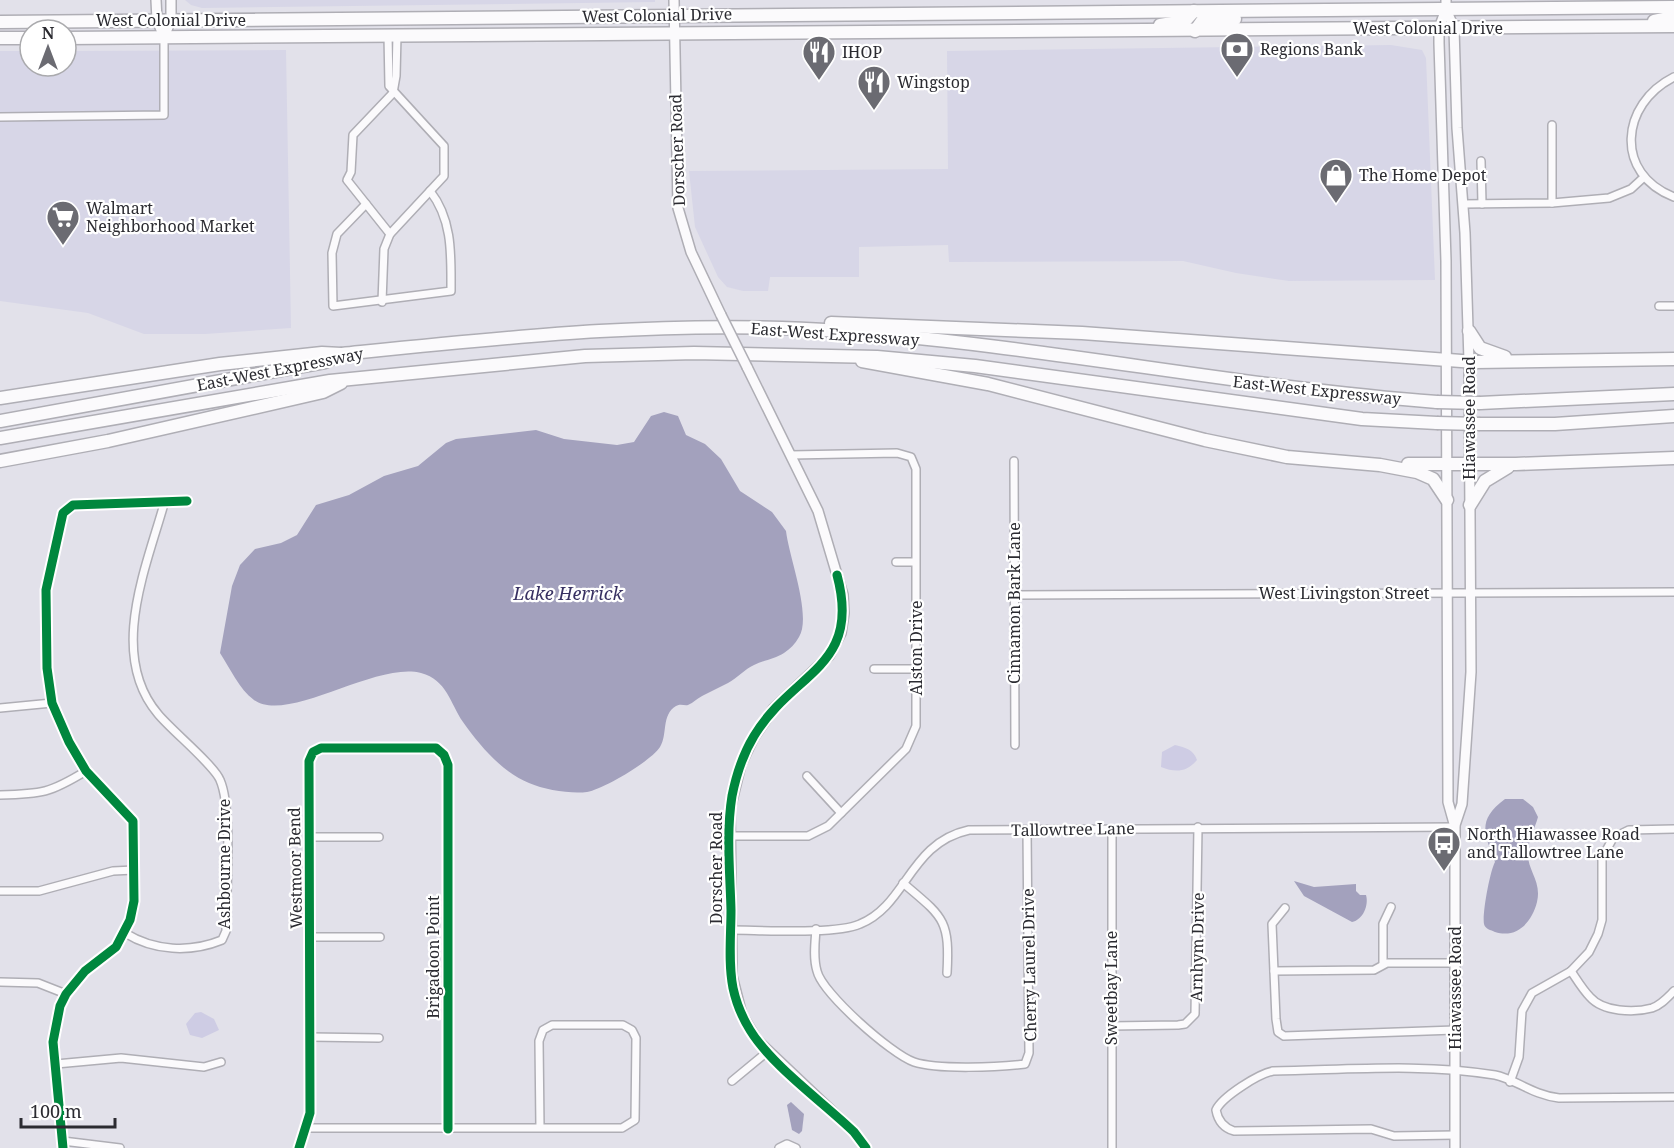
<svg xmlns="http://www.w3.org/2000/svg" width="1674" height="1148" font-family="'Noto Serif',serif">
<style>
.built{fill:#d7d6e7}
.green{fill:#cecce4}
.water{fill:#a3a1bd}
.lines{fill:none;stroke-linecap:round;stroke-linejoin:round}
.street-casing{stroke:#afaeb5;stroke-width:10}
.secondary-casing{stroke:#afaeb5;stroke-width:12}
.highway-casing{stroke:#afaeb5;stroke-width:15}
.street{stroke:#fbfafc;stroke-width:7}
.secondary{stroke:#fbfafc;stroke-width:9}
.highway{stroke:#fbfafc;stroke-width:12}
.secondary-bridge-casing{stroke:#afaeb5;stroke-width:12;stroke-linecap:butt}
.highway-bridge-casing{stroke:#afaeb5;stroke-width:15;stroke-linecap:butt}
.secondary-bridge{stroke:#fbfafc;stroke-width:9}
.highway-bridge{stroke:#fbfafc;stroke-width:12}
.cycleway-casing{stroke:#fff;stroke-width:13}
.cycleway{stroke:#00873e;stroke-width:9}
.labels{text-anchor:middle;stroke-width:4.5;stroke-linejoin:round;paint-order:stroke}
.street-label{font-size:16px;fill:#2b2b31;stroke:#fff}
.poi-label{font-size:16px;fill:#2b2b31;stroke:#fff;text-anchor:start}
.water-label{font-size:18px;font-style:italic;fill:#383162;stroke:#fff}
</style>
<rect width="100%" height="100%" fill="#e2e1ea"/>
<g class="built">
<path d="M185 0H655V2L202 8 191 5Z"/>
<path d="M1391 45 1422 50 1426 58 1435 280 1289 281 1236 273 1183 261 949 262 948 245 859 247V277H770L768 291H743L727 287 718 277 695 227 689 171 948 169 947 51Z"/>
<path d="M286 50 291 328 205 334H144L88 313 0 301V51H30V66H66V51Z"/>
</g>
<g class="green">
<path d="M1175 745C1186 748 1193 749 1197 760 1187 772 1176 773 1161 767L1162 752Z"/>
<path d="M201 1012 214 1019 219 1030 202 1038 190 1035 186 1024 195 1013Z"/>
</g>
<g class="water">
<path d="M664 412 678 416 686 435 705 444 721 459 740 491 772 512 786 531C789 557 812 616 799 637 795 644 790 649 784 653 775 659 764 660 754 665 745 669 737 678 728 683 720 687 712 691 704 695 699 697 693 703 688 705 684 706 681 703 676 706 661 715 668 734 660 747 651 761 604 789 587 792 571 794 545 790 529 783 502 772 480 746 463 722 450 703 447 680 421 673 376 661 288 724 254 700 239 689 230 668 220 653L232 586 240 565 255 549 281 543 297 535 316 505 349 495 384 476 418 466 446 443 456 439 536 430 564 439 617 445 634 442 651 416Z"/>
<path d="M1505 799H1523L1533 807 1538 817C1535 828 1528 841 1528 853 1527 870 1542 881 1537 902 1532 922 1517 939 1495 932 1491 930 1485 929 1484 924 1482 914 1490 871 1495 862 1484 833 1477 820 1505 799Z"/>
<path d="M1294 881 1314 887 1356 884V891L1360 895H1366C1369 905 1363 920 1352 922L1304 896Z"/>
<path d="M791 1102 804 1114 802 1131 799 1134 792 1130 787 1105Z"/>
</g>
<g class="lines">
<defs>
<g id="street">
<path d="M1674 77C1620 104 1614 174 1674 197"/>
<path d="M393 93 396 76 397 35"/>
<path d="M0 117 164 115V37"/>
<path d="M1552 125V203"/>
<path d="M1481 161 1482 204"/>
<path d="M366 204 337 234 332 253 333 306 451 291C451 256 453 220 430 191"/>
<path d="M1463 204 1552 203 1609 198 1631 189 1643 178"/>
<path d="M390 234 347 180 351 172 353 135 393 93"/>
<path d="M382 302 384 249 390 234 444 176V146L389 86 388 35"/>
<path d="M1659 306H1674"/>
<path d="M1014 461 1015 745"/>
<path d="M896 562H915"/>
<path d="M1014 595 1674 592"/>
<path d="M874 669H917"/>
<path d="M0 708 52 703"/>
<path d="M807 776 841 813"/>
<path d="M0 795C42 794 50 793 86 771"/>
<path d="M730 836H808L828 826 906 749 916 726V469L911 457 897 453 791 455"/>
<path d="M309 837H379"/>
<path d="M903 883C943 917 950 919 947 973"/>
<path d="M0 891H39L113 871 134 870"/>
<path d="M1285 908 1272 924 1276 1019 1278 1032 1284 1036 1455 1030"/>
<path d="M816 929C815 943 813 958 817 971 822 993 891 1054 914 1062 938 1070 999 1067 1025 1064L1029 1053 1027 830"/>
<path d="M731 930C761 930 835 935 860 924 907 905 909 843 969 830L1455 827"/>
<path d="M125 933C154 951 190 953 222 940L226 931C226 896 233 809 220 780 214 765 171 730 158 714 108 655 146 568 164 504"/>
<path d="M310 937H380"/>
<path d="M1383 964V924L1391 907"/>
<path d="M1274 971 1374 970 1387 963H1455"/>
<path d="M1571 971C1577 980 1583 990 1590 997 1603 1012 1634 1013 1652 1008 1661 1005 1667 998 1674 991"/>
<path d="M0 982 38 983 66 994"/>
<path d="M1111 1026 1178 1025 1185 1024 1195 1014 1198 827"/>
<path d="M310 1037 379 1038"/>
<path d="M56 1064 121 1058 204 1067 221 1062"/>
<path d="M732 1081 767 1052"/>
<path d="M1510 1082 1519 1057 1522 1011 1532 993 1571 971 1589 952 1598 934 1602 920V858L1613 838 1629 830 1674 829"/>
<path d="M308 1128H622L635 1120 636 1038 632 1030 623 1025H552L543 1030 539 1041 540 1128"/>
<path d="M1455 1135 1394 1136 1371 1129 1234 1131C1224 1128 1218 1121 1216 1110 1222 1097 1258 1074 1273 1071 1346 1070 1422 1063 1495 1075 1515 1079 1533 1095 1559 1098L1674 1097"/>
<path d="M63 1141 120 1148"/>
<path d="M63 1148 53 1042 60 1006 66 994 85 971 116 947 130 920 134 901 133 821 86 771 69 742 52 703 47 668 46 590 63 513 73 505 187 501"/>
<path d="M299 1148 310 1113 309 761 313 752 321 748H436L444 755 448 765V1129"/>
<path d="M779 1148 787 1144 796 1148"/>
<path d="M1112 1148V829"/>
</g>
<g id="secondary">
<path d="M156 0 157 20 164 37"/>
<path d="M674 0 678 208 691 252 721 315"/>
<path d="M1446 0V9L1439 28V43L1446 261 1448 802 1455 827V1148"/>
<path d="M1446 9 1454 28 1457 128 1465 233 1469 361 1471 672 1462 804 1455 825"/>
<path d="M164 37 171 20V0"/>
<path d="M747 367 818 511 843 595 844 613 841 633 829 656 774 708 754 737 741 764 730 809 732 976 742 1015 757 1040 854 1132 866 1148"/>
</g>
<g id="highway">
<path d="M1654 21 1674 17"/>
<path d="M0 22 1674 7"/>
<path d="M1160 25 1185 21 1194 11"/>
<path d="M1195 31 1202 21 1235 19"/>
<path d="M0 38H30"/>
<path d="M66 38 1674 26"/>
<path d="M831 323 1082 333 1475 362 1674 359"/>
<path d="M1469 331 1480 348 1505 357"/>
<path d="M862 361 988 384 1205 440 1287 457 1380 465 1417 472 1433 479 1447 500"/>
<path d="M0 398 220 364 322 353 341 354"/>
<path d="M1480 403 1674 394"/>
<path d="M0 421 325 362 342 354C508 337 672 319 839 331 1039 345 1237 387 1437 402"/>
<path d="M1480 424H1555L1674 416"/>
<path d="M0 438 330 381 585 356 694 353 877 357 975 366 1362 419 1437 423"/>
<path d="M0 461 108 441 323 392 341 383"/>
<path d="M1408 464H1516L1674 458"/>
<path d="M1470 505 1485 481 1508 467"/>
</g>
</defs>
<use href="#street" class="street-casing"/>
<use href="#secondary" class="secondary-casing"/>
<use href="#highway" class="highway-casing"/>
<use href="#street" class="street"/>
<use href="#secondary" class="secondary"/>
<use href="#highway" class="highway"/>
<defs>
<path id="secondary-bridge" d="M721 315 747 367"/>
<g id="highway-bridge">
<path d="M1437 402 1480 403"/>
<path d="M1437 423 1480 424"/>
</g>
</defs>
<use href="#secondary-bridge" class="secondary-bridge-casing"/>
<use href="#highway-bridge" class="highway-bridge-casing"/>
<use href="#secondary-bridge" class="secondary-bridge"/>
<use href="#highway-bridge" class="highway-bridge"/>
<defs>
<g id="cycleway">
<path d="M837 575C862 668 793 671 754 736 743 754 736 776 732 796 726 833 730 873 731 910 731 935 728 963 733 988 736 1002 742 1017 750 1030 772 1066 823 1102 854 1132L866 1148"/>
<path d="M63 1148 53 1042 60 1006 66 994 85 971 116 947 130 920 134 901 133 821 86 771 69 742 52 703 47 668 46 590 63 513 73 505 187 501"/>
<path d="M299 1148 310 1113 309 761 313 752 321 748H436L444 755 448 765V1129"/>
</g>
</defs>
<use href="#cycleway" class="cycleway-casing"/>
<use href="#cycleway" class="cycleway"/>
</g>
<defs>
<symbol id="bank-pin" viewBox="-11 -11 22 30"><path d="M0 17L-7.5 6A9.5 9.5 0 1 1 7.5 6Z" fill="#6b6b72" stroke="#fff"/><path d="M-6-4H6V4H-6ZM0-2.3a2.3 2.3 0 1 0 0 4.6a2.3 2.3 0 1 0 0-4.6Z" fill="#fff"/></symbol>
<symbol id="restaurant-pin" viewBox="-11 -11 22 30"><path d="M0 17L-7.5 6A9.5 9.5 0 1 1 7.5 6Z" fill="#6b6b72" stroke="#fff"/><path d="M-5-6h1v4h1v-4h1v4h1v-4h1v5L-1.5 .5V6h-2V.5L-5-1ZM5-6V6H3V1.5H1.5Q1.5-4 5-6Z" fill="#fff"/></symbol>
<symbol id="shop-pin" viewBox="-11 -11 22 30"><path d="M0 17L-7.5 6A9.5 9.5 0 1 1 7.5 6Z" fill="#6b6b72" stroke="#fff"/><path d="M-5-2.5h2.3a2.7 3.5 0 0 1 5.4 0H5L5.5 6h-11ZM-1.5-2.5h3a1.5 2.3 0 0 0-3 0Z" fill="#fff"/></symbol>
<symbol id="supermarket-pin" viewBox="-11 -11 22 30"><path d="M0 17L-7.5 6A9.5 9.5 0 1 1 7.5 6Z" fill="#6b6b72" stroke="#fff"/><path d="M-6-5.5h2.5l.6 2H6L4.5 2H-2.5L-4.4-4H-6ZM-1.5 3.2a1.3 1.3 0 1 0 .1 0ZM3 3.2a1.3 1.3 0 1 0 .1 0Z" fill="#fff"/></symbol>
<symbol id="bus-pin" viewBox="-11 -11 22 30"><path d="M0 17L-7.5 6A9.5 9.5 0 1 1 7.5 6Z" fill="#6b6b72" stroke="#fff"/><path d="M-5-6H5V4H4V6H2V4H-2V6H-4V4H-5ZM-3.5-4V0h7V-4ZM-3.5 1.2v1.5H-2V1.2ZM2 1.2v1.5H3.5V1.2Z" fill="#fff"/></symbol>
</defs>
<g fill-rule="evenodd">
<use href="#bank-pin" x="1218" y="30" width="38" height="52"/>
<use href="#restaurant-pin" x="800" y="33" width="38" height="52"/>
<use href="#restaurant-pin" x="855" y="63" width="38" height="52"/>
<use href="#shop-pin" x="1317" y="156" width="38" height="52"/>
<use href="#supermarket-pin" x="44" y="198" width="38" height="52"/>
<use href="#bus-pin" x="1425" y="824" width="38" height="52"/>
</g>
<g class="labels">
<g class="street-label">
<text transform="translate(657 15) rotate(-1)" y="6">West Colonial Drive</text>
<text x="171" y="26">West Colonial Drive</text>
<text x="1428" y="34">West Colonial Drive</text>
<text transform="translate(677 150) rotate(-92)" y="6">Dorscher Road</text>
<text transform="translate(835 334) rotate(4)" y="6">East-West Expressway</text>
<text transform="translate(280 369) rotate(-11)" y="6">East-West Expressway</text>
<text transform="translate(1317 390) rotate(6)" y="6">East-West Expressway</text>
<text transform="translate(1469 418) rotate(-90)" y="6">Hiawassee Road</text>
<text x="1344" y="599">West Livingston Street</text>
<text transform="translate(1014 603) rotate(-90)" y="6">Cinnamon Bark Lane</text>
<text transform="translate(916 648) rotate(-90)" y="6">Alston Drive</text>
<text transform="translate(1073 829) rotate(-1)" y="6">Tallowtree Lane</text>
<text transform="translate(224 864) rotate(-90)" y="6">Ashbourne Drive</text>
<text transform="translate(295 868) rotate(-91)" y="6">Westmoor Bend</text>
<text transform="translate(716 868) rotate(-90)" y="6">Dorscher Road</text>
<text transform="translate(1197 947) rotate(-89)" y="6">Arnhym Drive</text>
<text transform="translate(433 957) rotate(-90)" y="6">Brigadoon Point</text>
<text transform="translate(1029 965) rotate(-91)" y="6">Cherry Laurel Drive</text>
<text transform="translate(1111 988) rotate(-90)" y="6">Sweetbay Lane</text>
<text transform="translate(1455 988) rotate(-90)" y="6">Hiawassee Road</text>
</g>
<g class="poi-label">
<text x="1260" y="55">Regions Bank</text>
<text x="842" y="58">IHOP</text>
<text x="897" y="88">Wingstop</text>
<text x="1359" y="181">The Home Depot</text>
<text x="86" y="214">Walmart<tspan x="86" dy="18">Neighborhood Market</tspan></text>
<text x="1467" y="840">North Hiawassee Road<tspan x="1467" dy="18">and Tallowtree Lane</tspan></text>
</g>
<g class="water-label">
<text x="568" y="600">Lake Herrick</text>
</g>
</g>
<g transform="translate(48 48)"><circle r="28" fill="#ffffff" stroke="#aaaaad" stroke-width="1.5"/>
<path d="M0-4.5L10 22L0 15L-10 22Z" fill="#6b6b72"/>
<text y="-9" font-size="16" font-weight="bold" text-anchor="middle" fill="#2b2b31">N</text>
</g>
<path d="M21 1118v9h94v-9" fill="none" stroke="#2b2b31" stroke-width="3"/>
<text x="30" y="1118" font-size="18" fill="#2b2b31" stroke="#ffffff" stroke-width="4.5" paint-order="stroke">100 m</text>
</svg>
